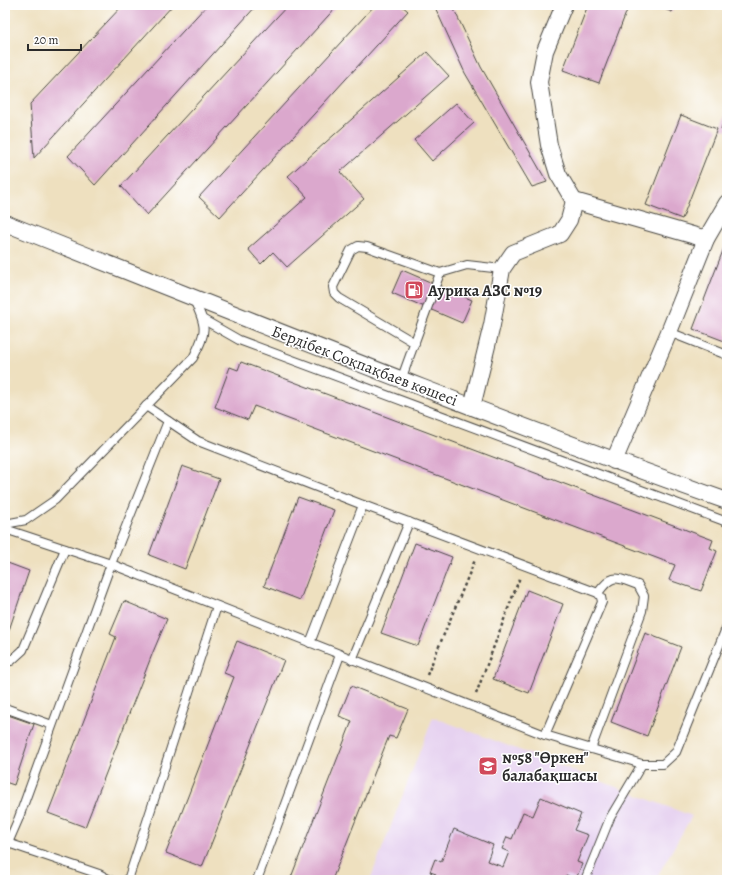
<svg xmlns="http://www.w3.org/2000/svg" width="732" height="885" font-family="Alegreya,serif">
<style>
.built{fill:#e6d2f0}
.building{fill:#dba8cd}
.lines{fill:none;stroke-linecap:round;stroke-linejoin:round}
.lane-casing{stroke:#484641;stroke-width:10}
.street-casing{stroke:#484641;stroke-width:18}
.path{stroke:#484641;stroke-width:2.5;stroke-dasharray:3 3;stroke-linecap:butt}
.lane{stroke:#fff;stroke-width:8}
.street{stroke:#fff;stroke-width:16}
.labels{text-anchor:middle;stroke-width:3;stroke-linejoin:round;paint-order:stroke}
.poi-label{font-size:16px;font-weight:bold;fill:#2b2b2b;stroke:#fff;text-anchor:start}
.street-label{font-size:16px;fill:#2b2b2b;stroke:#fff}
</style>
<rect width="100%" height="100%" fill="#fff"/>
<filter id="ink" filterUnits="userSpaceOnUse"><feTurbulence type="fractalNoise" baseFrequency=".025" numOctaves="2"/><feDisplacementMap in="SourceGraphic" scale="8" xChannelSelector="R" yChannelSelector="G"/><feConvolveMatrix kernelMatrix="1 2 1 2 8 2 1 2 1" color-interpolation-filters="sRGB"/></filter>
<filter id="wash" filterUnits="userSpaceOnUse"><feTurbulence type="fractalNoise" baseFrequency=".012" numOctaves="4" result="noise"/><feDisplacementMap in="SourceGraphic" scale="16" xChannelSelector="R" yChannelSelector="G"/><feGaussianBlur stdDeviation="0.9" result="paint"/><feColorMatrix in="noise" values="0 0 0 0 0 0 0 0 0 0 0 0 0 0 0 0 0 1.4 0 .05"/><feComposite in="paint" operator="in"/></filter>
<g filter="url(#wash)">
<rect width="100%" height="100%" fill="#eee0bf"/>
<path class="built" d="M433 717 692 816 655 880H370Z"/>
<g id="blocks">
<g class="building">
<path d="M123 5H173L34 158 30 104Z"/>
<path d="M207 5H257L95 185 68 156Z"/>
<path d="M288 5H338L147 215 121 186Z"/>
<path d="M375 5H401L408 11 220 217 199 197Z"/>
<path d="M434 5H452L481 67 547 182 532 187 465 73Z"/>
<path d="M588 5H629L599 83 563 70Z"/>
<path d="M654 5H674L672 12Z"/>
<path d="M427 52 449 76 340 172 364 199 287 267 273 252 261 264 248 249 307 197 288 176Z"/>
<path d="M456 103 474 123 432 161 414 140Z"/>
<path d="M727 112V131L721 129Z"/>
<path d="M681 115 717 129 682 219 646 205Z"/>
<path d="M727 240V342L693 329Z"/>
<path d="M402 270 472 300 462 323 392 293Z"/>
<path d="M241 362 713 540 710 548 717 551 701 591 669 580 675 565 254 406 248 420 215 407 230 367 238 370Z"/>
<path d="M182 466 219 479 185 569 149 555Z"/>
<path d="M298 497 334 510 300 600 264 586Z"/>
<path d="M415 543 452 557 418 646 381 633Z"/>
<path d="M5 562 29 571 7 636 5 635Z"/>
<path d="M527 590 563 604 529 693 493 679Z"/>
<path d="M124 601 167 619 153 652 85 827 48 813 116 637 110 634Z"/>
<path d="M645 633 681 647 647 736 611 722Z"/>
<path d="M237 641 284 660 202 867 166 853 234 677 224 673Z"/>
<path d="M351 686 408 709 396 738 389 736 332 880H290L352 721 339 716Z"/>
<path d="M5 714 34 724 14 785 5 782Z"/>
<path d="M541 797 581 814 574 830 588 835 577 862 582 864 576 879 566 875 564 880H433L436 874 430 872 435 859 441 862 454 829 493 845 487 861 503 867 509 852 502 849 507 837 512 839 523 812 533 816Z"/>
</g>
</g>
</g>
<g filter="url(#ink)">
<use href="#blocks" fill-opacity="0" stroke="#484641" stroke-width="1"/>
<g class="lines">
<defs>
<g id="lane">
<path d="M204 320 239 340 727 522"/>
<path d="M669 332 727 355"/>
<path d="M415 343 339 298 334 293 333 287 351 250 358 246 367 247 440 273"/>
<path d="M401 380 440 273 467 265 502 269"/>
<path d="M146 406 198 441 363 505 310 643"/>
<path d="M363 505 598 593 601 597 602 602 545 735"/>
<path d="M5 524 26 520 55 500 193 358C207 331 207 327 194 300"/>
<path d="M5 529 111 564 545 735 642 764H663L676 752 727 626"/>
<path d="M352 660 409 522"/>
<path d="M5 661H11L23 650 65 549"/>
<path d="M5 708 52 725"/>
<path d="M591 749 642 611 644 596 638 585C617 578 613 572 598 593"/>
<path d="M5 842 99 874 110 880"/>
<path d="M8 843 18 820 111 564 168 421"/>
<path d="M128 880 217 606"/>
<path d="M257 880 340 655"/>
<path d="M585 880 610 818 642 764"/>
</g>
<g id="street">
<path d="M564 5 545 51 539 82 549 145 558 174 574 201 706 239"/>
<path d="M5 223C245 318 484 415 727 501"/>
<path d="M472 407 492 325 502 269 513 253 560 234 569 220 574 201"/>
<path d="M614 461 669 332 706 239 727 203"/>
</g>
</defs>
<use href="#lane" class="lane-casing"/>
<use href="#street" class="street-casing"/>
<g class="path">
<path d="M427 675 475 560"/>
<path d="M476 694 520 577"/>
</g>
<use href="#lane" class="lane"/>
<use href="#street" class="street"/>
</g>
</g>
<defs>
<symbol id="fuel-square" viewBox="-11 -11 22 22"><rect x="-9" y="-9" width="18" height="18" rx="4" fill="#d1495b" stroke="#fff"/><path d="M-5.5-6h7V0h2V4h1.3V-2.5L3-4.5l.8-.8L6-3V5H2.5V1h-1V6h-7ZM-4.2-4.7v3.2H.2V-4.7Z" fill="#fff"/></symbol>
<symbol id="school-square" viewBox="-11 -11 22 22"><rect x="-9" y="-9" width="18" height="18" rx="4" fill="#d1495b" stroke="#fff"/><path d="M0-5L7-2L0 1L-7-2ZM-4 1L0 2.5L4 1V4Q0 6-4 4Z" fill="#fff"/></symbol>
</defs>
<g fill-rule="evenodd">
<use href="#fuel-square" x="403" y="279" width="22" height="22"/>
<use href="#school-square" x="477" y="755" width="22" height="22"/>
</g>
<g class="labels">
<g class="poi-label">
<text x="428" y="296">Аурика АЗС №19</text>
<text x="502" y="763">№58 "Өркен"<tspan x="502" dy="18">балабақшасы</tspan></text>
</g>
<g class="street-label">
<text transform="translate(365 365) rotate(21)" y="6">Бердібек Соқпақбаев көшесі</text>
</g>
</g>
<rect width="732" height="885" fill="none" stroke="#fff" stroke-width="20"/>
<path d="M28 44v6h53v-6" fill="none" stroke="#2b2b2b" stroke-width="2"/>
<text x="34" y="44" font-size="12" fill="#2b2b2b" stroke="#ffffff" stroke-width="3" paint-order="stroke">20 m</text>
</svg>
